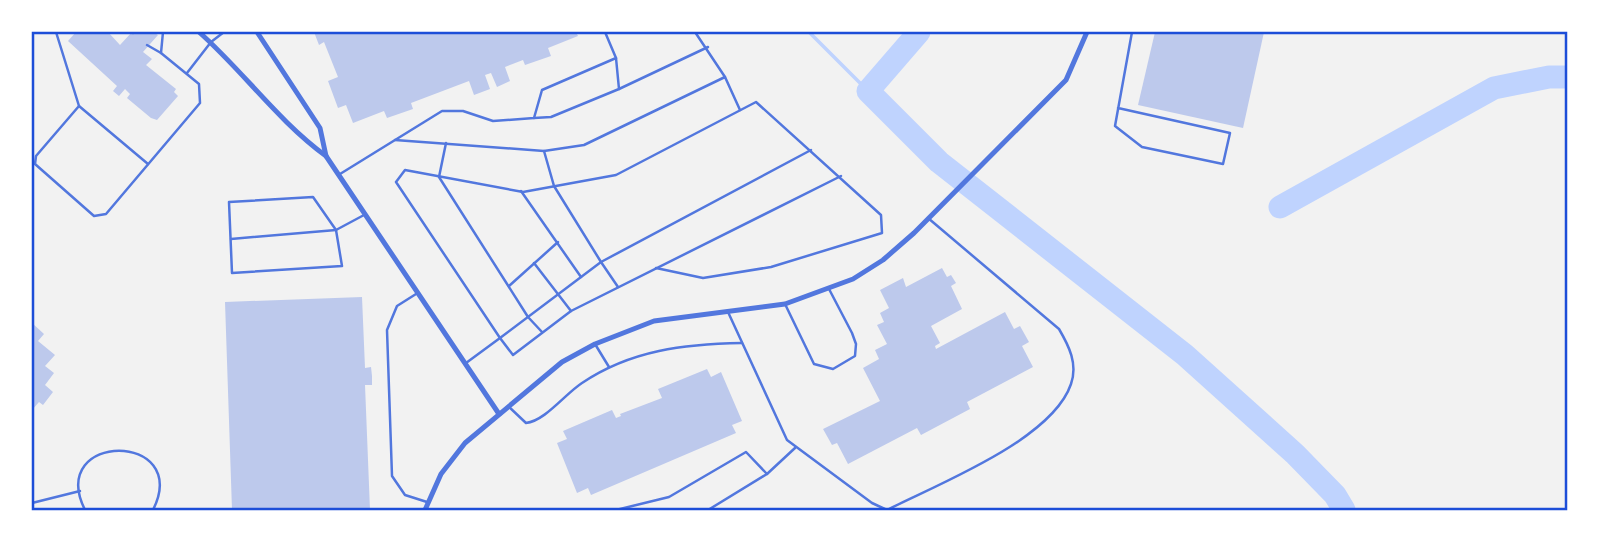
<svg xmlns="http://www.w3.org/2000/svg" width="1599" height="542" font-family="Jost,sans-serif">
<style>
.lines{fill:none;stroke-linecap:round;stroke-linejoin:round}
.stream{stroke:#bfd3fe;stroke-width:3.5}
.river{stroke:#bfd3fe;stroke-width:23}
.building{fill:#bdc9ec}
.service{stroke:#5277de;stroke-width:2.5}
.minor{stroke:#5277de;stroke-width:5}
.neatline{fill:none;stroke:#1d4ed8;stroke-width:2.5}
</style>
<rect width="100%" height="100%" fill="#f2f2f2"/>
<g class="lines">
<path class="stream" d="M809 32 868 91"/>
<g class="river">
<path d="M919 32 868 91 939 162 1185 355 1295 454 1335 495 1344 510"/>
<path d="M1280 207 1494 88 1549 77H1568"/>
</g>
</g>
<g class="building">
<path d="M76 32H108L120 45 132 32H153L158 35 143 52 152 59 146 65 176 89 174 92 178 96 157 120 151 118 127 98 130 94 125 89 119 96 113 91 117 86 68 41Z"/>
<path d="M314 32H576L578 36 548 48 551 56 525 65 523 60 505 67 510 81 497 87 491 73 485 75 490 89 474 95 469 81 411 103 413 109 387 118 384 111 353 123 346 105 338 108 328 81 338 77 324 42 319 45Z"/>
<path d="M1155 32H1264L1243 128 1138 105Z"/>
<path d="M942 268 947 277 951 275 956 283 951 286 962 309 931 326 940 343 935 346 936 349 1005 312 1014 329 1020 326 1029 342 1022 346 1033 367 967 402 970 409 921 435 917 428 848 464 837 443 832 445 823 429 880 401 863 368 879 359 875 350 887 344 877 325 884 322 880 313 889 308 880 290 903 278 906 287Z"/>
<path d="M362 297 365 368 371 367 372 376V385H365L370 510H232L225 302Z"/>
<path d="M32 323 44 334 38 341 55 355 45 366 54 373 45 385 53 392 43 405 39 402 32 410Z"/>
<path d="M707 369 711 377 721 372 742 421 732 425 736 433 591 495 588 488 577 493 557 443 567 439 563 431 612 410 616 418 621 416 620 414 662 398 658 389Z"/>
</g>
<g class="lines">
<g class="service">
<path d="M56 32 79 106 148 164"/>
<path d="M131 32 133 33"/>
<path d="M695 32 725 77"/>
<path d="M147 45 161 53"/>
<path d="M187 73 211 42 224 32"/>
<path d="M619 89 708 47"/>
<path d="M79 106 36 156 35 164 94 216 106 214 200 103 199 84 161 53 163 32"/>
<path d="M1118 108 1230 133 1223 164 1142 147 1115 126 1132 32"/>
<path d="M534 118 551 117 619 89 616 58"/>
<path d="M395 140 544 151 554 186 601 262 500 338 513 355 571 311 841 176"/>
<path d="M446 143 439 177 528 317 542 332"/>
<path d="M544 151 584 145 725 77 740 110"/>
<path d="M340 174 442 111H463L493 121 534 118 542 90 616 58 605 32"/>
<path d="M521 191 581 277"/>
<path d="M313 197 336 230 342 266 232 273 229 202Z"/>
<path d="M231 239 336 230 364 215"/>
<path d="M534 263 571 311"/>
<path d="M509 286 558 242"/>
<path d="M618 287 601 262 811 150"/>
<path d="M416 294 397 306 387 330 392 476 405 495 427 502"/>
<path d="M785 304 814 364 833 369 855 356 856 344 852 333 829 289"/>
<path d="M728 312 787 440 872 503 887 510C938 484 1052 440 1071 384 1078 364 1069 346 1059 329L928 218"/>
<path d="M595 344 609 367"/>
<path d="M466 363 500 338 396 182 405 170 523 192 616 175 756 102 881 215 882 233 771 267 703 278 656 268"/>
<path d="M508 406 526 423C545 421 565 394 582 383 631 350 685 344 742 343"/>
<path d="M32 503 80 491"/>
<path d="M85 510C46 431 192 431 153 510"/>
<path d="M616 510 669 497 746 452 767 474"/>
<path d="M708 510 767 474 795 448"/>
</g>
<g class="minor">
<path d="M199 32C243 71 278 121 326 156L499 414"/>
<path d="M257 32 320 128 326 156"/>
<path d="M425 510 441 474 465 443 562 362 595 344 654 321 785 304 853 279 883 260 914 233 1066 80 1087 32"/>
</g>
</g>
<rect width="1599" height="542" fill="none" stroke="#ffffff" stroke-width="66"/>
<rect x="33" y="33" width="1533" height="476" class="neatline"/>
</svg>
